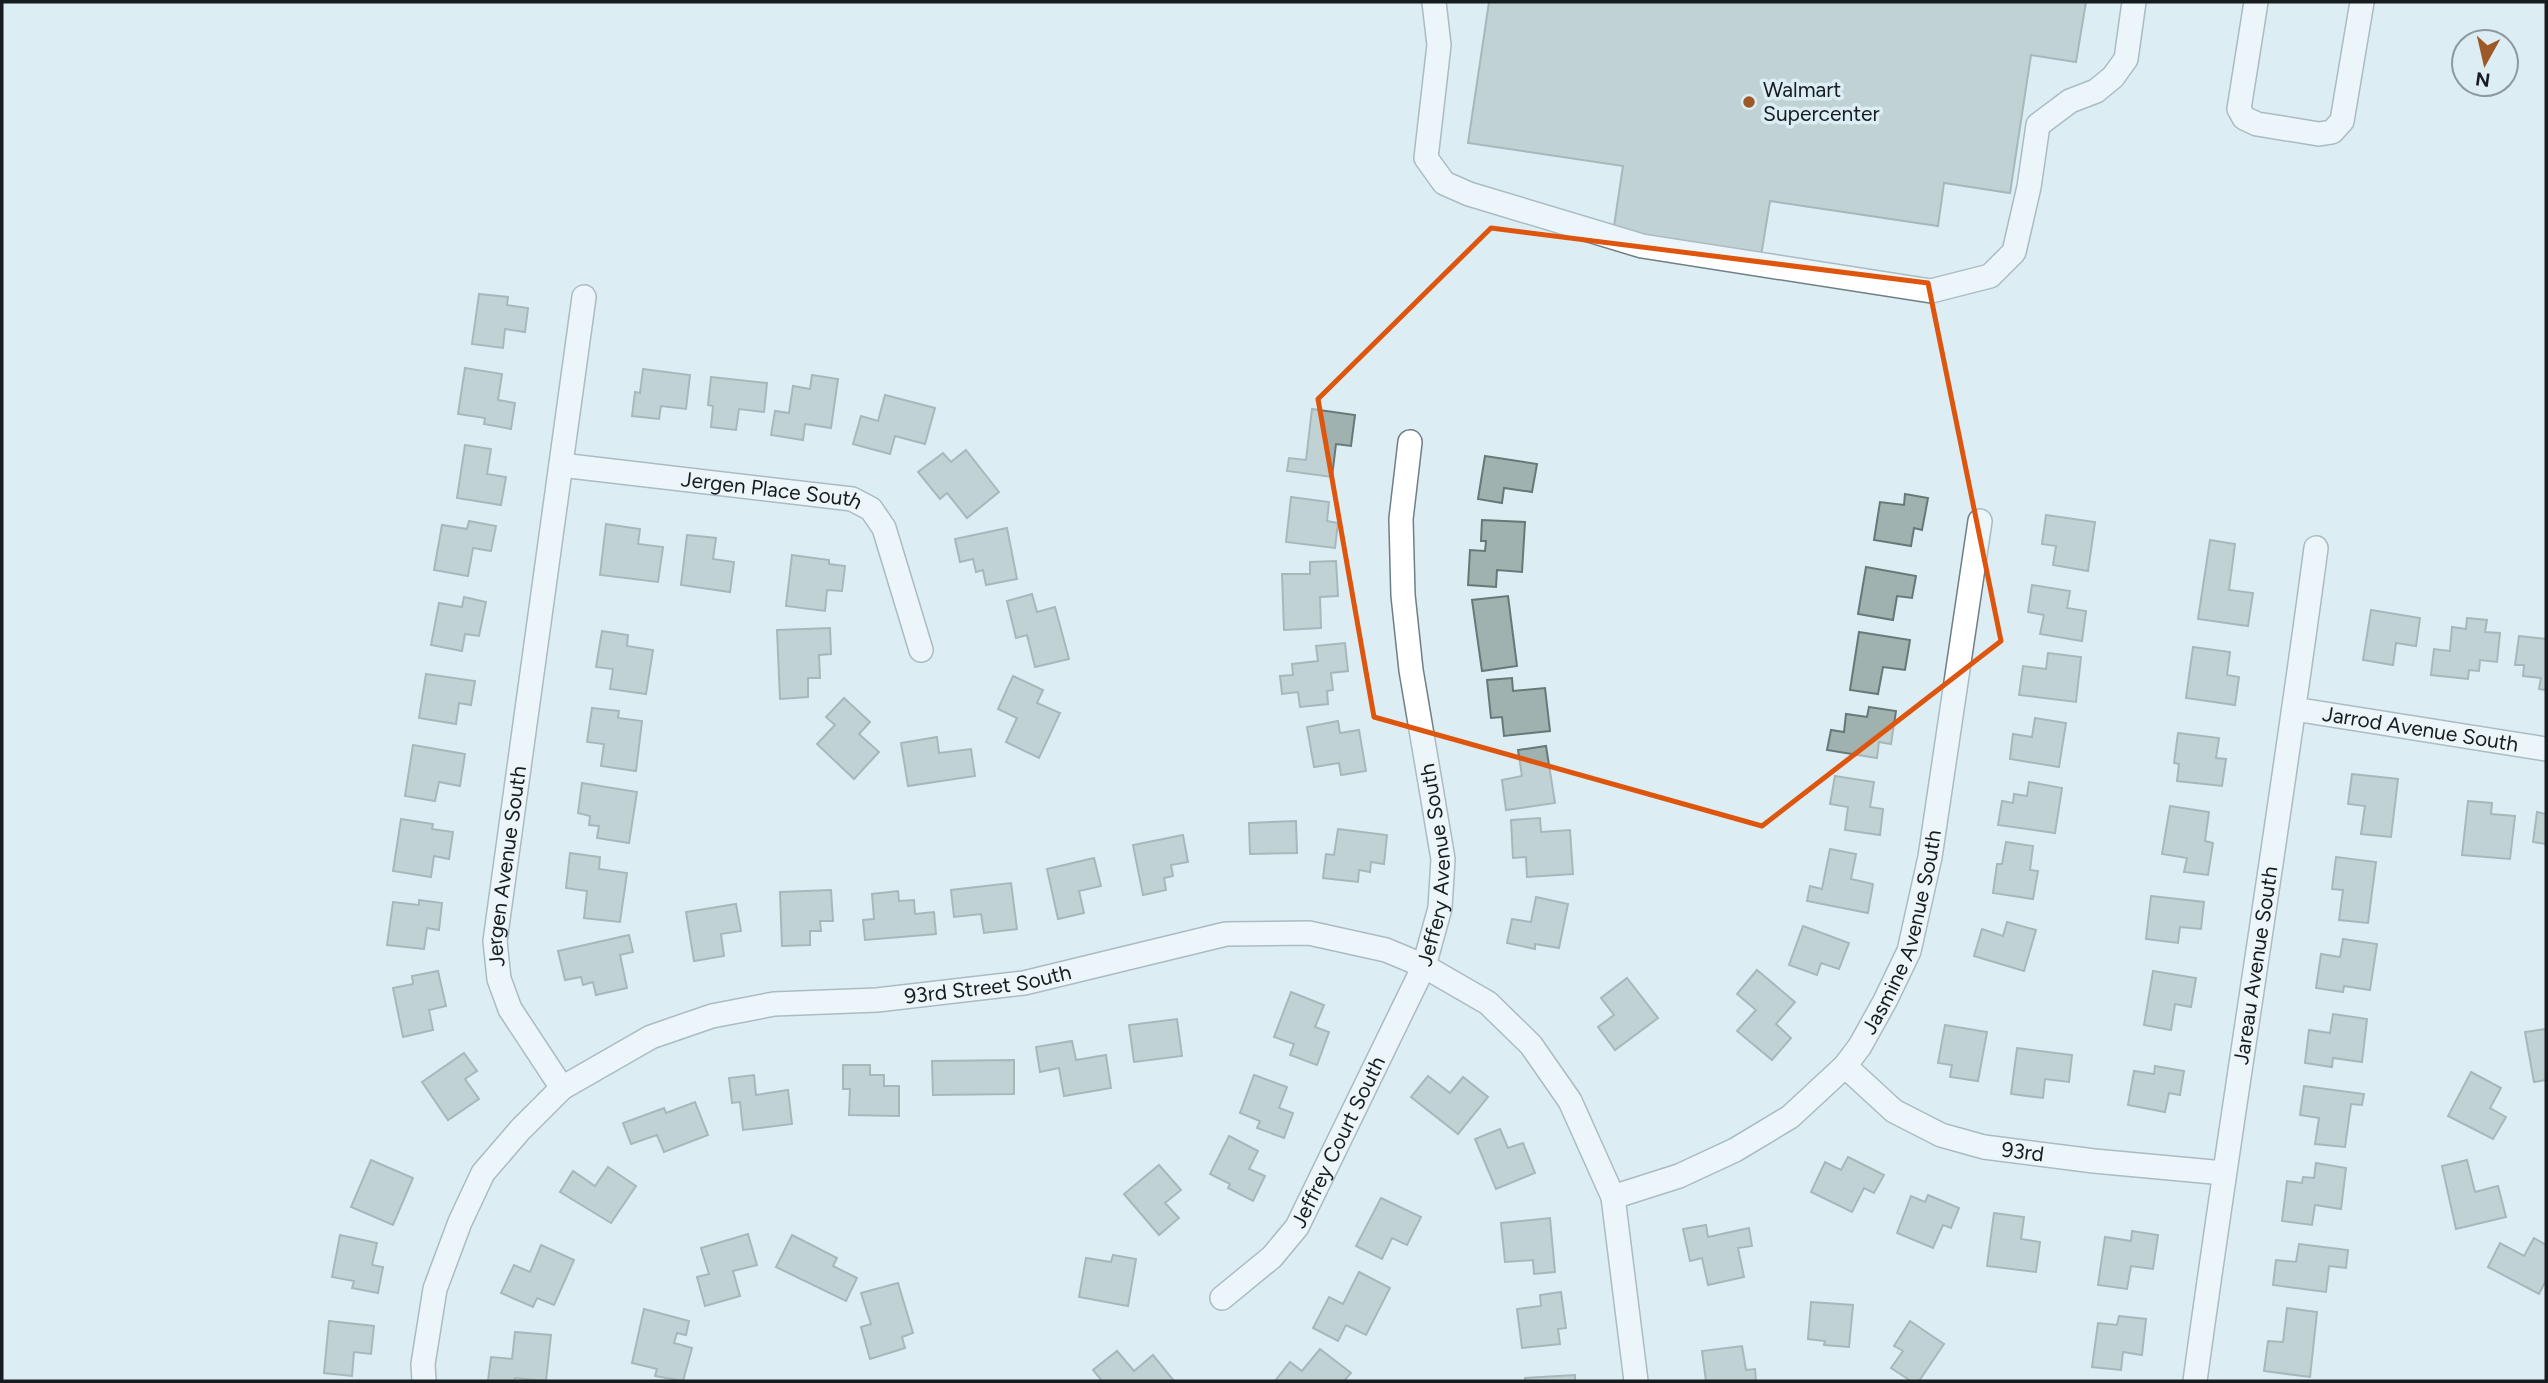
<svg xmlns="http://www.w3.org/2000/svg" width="2548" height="1383" font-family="Figtree,sans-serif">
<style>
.building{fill:#9fb2b0;stroke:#677977;stroke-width:2}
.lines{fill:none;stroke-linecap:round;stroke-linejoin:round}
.minor-casing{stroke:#6f7f85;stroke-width:26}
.minor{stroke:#fff;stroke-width:23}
.marked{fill:none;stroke:#de560d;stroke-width:5;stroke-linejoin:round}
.poi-dot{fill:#9d5a28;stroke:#dcedf4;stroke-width:2.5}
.labels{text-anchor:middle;stroke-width:7;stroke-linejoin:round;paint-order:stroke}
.poi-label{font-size:21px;fill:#161c1f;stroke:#dcedf4;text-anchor:start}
.street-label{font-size:21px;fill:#161c1f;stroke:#dcedf4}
</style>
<rect width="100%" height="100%" fill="#dcedf4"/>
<g class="building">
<path d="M1489 2H2086L2076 62 2031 55 2010 193 1944 183 1938 226 1770 201 1761 256 1613 233 1623 166 1468 143Z"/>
<path d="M479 294 508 297 507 305 528 308 525 332 505 329 503 348 472 344Z"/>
<path d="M465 368 502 374 498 400 515 403 511 429 484 424 485 418 458 414Z"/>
<path d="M643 369 690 375 686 409 661 406 659 419 632 416 635 392 640 393Z"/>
<path d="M812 375 838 379 831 428 805 424 803 440 771 435 775 411 789 413 793 386 810 389Z"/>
<path d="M711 377 767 383 764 412 739 409 736 430 711 427 713 406 708 405Z"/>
<path d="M885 395 935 408 925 444 895 436 890 454 853 444 861 416 878 421Z"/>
<path d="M1312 409 1355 415 1351 446 1336 444 1332 477 1287 471 1289 458 1306 460Z"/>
<path d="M465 445 491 449 487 474 506 477 501 505 457 498Z"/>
<path d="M966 450 999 492 967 518 947 493 940 499 918 472 943 453 951 462Z"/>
<path d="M1485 456 1537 464 1532 492 1504 488 1502 503 1478 499Z"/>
<path d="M1905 494 1928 498 1922 530 1914 528 1911 546 1874 540 1880 502 1904 505Z"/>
<path d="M1291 497 1329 502 1327 521 1338 523 1335 548 1286 542Z"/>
<path d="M2046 515 2095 522 2088 571 2053 565 2056 546 2042 544Z"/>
<path d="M1482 520 1525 522 1522 572 1497 570 1496 587 1468 585 1470 550 1485 551 1486 541H1481Z"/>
<path d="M469 521 496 526 491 551 473 548 468 576 434 570 442 525 467 529Z"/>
<path d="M606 524 640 529 638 544 663 547 658 582 600 575Z"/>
<path d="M1007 528 1017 579 986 585 983 570 976 572 973 559 960 562 955 539Z"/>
<path d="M687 535 716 538 713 559 734 562 730 592 681 585Z"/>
<path d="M2210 540 2235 544 2229 590 2253 593 2248 626 2198 619Z"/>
<path d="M792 555 829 560V564L845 566 842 591 827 590 825 611 786 606Z"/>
<path d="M1336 561 1338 596 1320 597 1321 628 1284 630 1282 574H1310V562Z"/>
<path d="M1866 567 1916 576 1912 598 1897 596 1893 620 1858 614Z"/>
<path d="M2032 585 2070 591 2067 608 2086 611 2082 641 2040 634 2044 615 2028 612Z"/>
<path d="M1032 594 1037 612 1055 607 1069 659 1035 667 1027 635 1016 638 1007 601Z"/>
<path d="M1508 596 1517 666 1482 671 1472 600Z"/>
<path d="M464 597 486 602 479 636 465 634 462 651 431 645 439 603 462 607Z"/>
<path d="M2371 610 2420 618 2416 646 2396 643 2393 665 2363 660Z"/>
<path d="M2467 618 2487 620 2485 632 2500 633 2497 662 2480 660 2479 671 2469 670 2468 679 2431 675 2434 649 2450 651 2452 627 2466 629Z"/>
<path d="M830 628 831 654 819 655 820 678H808V697L780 699 777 630Z"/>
<path d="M602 631 628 635 627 646 653 650 646 694 610 689 613 669 596 667Z"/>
<path d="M1859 632 1910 640 1905 670 1883 667 1878 694 1850 690Z"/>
<path d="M2519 636 2546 639V690L2539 689 2541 678 2523 676 2524 665H2515Z"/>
<path d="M1345 643 1348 671 1331 673 1333 690 1327 691 1328 704 1300 707 1298 692 1282 694 1280 676 1293 675 1292 664 1318 661 1316 646Z"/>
<path d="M2193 647 2230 652 2227 675 2239 677 2235 705 2186 698Z"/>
<path d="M2048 653 2081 657 2076 702 2019 695 2023 666 2046 669Z"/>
<path d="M426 674 475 681 471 705 459 703 456 724 419 718Z"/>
<path d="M1013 676 1043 690 1037 703 1060 713 1039 758 1006 742 1017 718 998 709Z"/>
<path d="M1512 678 1513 691 1545 688 1550 731 1504 736 1502 717 1491 718 1487 680Z"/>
<path d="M844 698 870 722 859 734 879 752 854 779 817 744 835 725 826 717Z"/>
<path d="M1869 707 1896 711 1891 744 1879 742 1877 758 1827 750 1831 730 1844 732 1846 714 1867 717Z"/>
<path d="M592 708 619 711 618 718 642 721 636 771 601 766 604 744 587 742Z"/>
<path d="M2035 718 2066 723 2059 767 2010 759 2013 734 2032 737Z"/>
<path d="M1338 721 1340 733 1359 730 1366 771 1341 775 1339 763 1314 767 1307 727Z"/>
<path d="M2178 733 2219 738 2216 758 2226 759 2222 786 2177 781 2179 764 2174 763Z"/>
<path d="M937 737 939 753 971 749 975 776 908 786 901 743Z"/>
<path d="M413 745 465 754 460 786 439 782 435 801 405 796Z"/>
<path d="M1546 746 1555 803 1506 810 1502 780 1522 776 1518 750Z"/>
<path d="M2352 774 2398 779 2391 837 2361 834 2365 806 2348 804Z"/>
<path d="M1835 776 1874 782 1870 807 1883 809 1880 835 1845 830 1848 807 1830 804Z"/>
<path d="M2029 782 2062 788 2055 833 1998 825 2002 801 2013 803 2014 794 2027 796Z"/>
<path d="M582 783 637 792 629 843 597 838 599 826 589 825 590 816 578 813Z"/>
<path d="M2468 801 2492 803 2491 814 2515 816 2510 859 2462 855Z"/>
<path d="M2170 806 2209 812 2205 841 2213 843 2208 875 2184 872 2187 858 2162 854Z"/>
<path d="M2537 812 2546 814V844L2533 842Z"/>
<path d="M1540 818 1541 832 1570 830 1573 874 1527 877 1526 857 1513 858 1511 820Z"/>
<path d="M401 819 433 824 432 829 453 832 449 859 434 856 431 877 393 871Z"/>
<path d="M1296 821 1297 853 1250 854 1249 823Z"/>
<path d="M1338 829 1387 835 1384 864 1371 862 1370 872 1359 870 1358 882 1323 878 1326 854 1334 855Z"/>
<path d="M1183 835 1188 862 1171 865 1173 876 1164 878 1166 890 1143 895 1133 845Z"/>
<path d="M2006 842 2033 846 2030 870 2038 871 2033 899 1993 893 1997 864H2002Z"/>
<path d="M1830 849 1856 854 1851 879 1873 884 1868 913 1807 901 1810 886 1822 889Z"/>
<path d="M570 853 600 857 599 869 627 873 620 922 584 918 587 891 566 888Z"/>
<path d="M2336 857 2376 862 2368 923 2339 920 2343 890 2332 889Z"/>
<path d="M1094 858 1101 886 1079 891 1084 913 1058 919 1047 869Z"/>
<path d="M1011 883 1017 929 984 933 981 914 954 917 951 890Z"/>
<path d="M831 890 833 921H820L821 931H810V945L782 946 780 892Z"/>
<path d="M898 891 899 901 914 900 915 914 934 912 936 934 865 940 863 920 874 919 872 894Z"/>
<path d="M2151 896 2204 902 2201 929 2180 927 2178 943 2146 939Z"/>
<path d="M1536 897 1568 904 1559 948 1535 944V949L1507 943 1512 919 1531 922Z"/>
<path d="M419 900 442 903 439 930 427 928 424 949 387 945 393 902 419 905Z"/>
<path d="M736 904 741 931 721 934 724 956 694 961 686 912Z"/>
<path d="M2007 922 2036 930 2024 971 1974 956 1982 929 2003 936Z"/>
<path d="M1803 926 1849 943 1839 969 1821 963 1817 975 1789 965Z"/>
<path d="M629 935 633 952 620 955 627 988 596 995 593 982 583 985 581 977 565 980 558 951Z"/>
<path d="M2343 939 2377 944 2370 990 2344 986 2343 992 2316 988 2321 954 2340 957Z"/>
<path d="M1757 970 1795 1002 1776 1024 1791 1038 1772 1060 1737 1031 1756 1010 1737 994Z"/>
<path d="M438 971 446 1006 429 1010 433 1030 403 1037 393 988 413 984 412 976Z"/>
<path d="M2153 971 2196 978 2191 1007 2175 1004 2171 1030 2144 1025Z"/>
<path d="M1627 978 1658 1018 1615 1050 1598 1027 1614 1015 1601 998Z"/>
<path d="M1291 992 1324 1005 1315 1027 1329 1032 1317 1065 1290 1055 1294 1044 1274 1037Z"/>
<path d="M2333 1014 2367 1019 2362 1062 2333 1058 2332 1067 2305 1063 2309 1030 2330 1033Z"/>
<path d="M1177 1019 1182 1056 1134 1062 1129 1025Z"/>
<path d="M1945 1025 1987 1032 1978 1081 1950 1077 1952 1065 1938 1063Z"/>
<path d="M2546 1029V1080L2534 1082 2525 1032Z"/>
<path d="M1072 1041 1076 1060 1106 1055 1111 1088 1064 1096 1059 1068 1040 1072 1036 1047Z"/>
<path d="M2017 1048 2072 1055 2069 1082 2045 1079 2043 1098 2011 1094Z"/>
<path d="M464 1053 477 1071 465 1079 479 1099 448 1120 422 1082Z"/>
<path d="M1014 1060V1094L933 1095 932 1061Z"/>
<path d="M843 1065H870V1075H884V1086H899V1116L849 1115 850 1089H843Z"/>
<path d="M2155 1066 2184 1071 2180 1095 2169 1093 2165 1112 2128 1105 2134 1071 2154 1074Z"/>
<path d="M2471 1072 2501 1088 2490 1108 2506 1117 2493 1139 2448 1116Z"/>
<path d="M754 1075 756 1095 788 1090 792 1124 743 1130 740 1102 732 1103 729 1078Z"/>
<path d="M1254 1075 1287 1087 1279 1108 1293 1113 1284 1138 1257 1128 1260 1121 1240 1113Z"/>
<path d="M1428 1076 1450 1093 1463 1077 1488 1097 1458 1134 1411 1097Z"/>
<path d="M2304 1086 2364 1094 2362 1105 2351 1104 2345 1147 2315 1144 2319 1118 2300 1115Z"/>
<path d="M695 1102 708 1135 664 1152 657 1135 631 1144 623 1123 664 1108 666 1113Z"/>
<path d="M1500 1129 1508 1148 1523 1143 1535 1173 1496 1189 1475 1139Z"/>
<path d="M1229 1136 1258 1151 1249 1169 1265 1176 1253 1201 1228 1188 1230 1184 1210 1174Z"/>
<path d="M1848 1157 1884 1175 1874 1193 1864 1188 1852 1212 1811 1192 1825 1162 1841 1170Z"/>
<path d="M371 1160 413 1178 393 1225 351 1207Z"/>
<path d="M2467 1160 2475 1192 2498 1186 2506 1217 2456 1229 2442 1166Z"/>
<path d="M2316 1163 2346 1168 2341 1209 2315 1205 2312 1225 2282 1221 2287 1181 2302 1183 2303 1177 2314 1178Z"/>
<path d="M1159 1165 1181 1190 1165 1203 1179 1218 1159 1235 1124 1194Z"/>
<path d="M608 1167 636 1186 611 1223 560 1192 573 1171 595 1186Z"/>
<path d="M1928 1195 1959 1208 1951 1228 1943 1225 1933 1248 1897 1233 1911 1196 1925 1202Z"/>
<path d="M1381 1198 1421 1217 1407 1245 1392 1238 1382 1259 1356 1246Z"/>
<path d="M1994 1213 2024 1217 2021 1239 2040 1242 2036 1272 1987 1266Z"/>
<path d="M1550 1218 1555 1272 1534 1274 1533 1260 1505 1262 1501 1223Z"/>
<path d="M1706 1225 1708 1237 1749 1228 1752 1246 1738 1248 1744 1277 1708 1285 1702 1258 1690 1261 1683 1229Z"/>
<path d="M2132 1231 2158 1235 2153 1269 2131 1266 2127 1289 2098 1285 2105 1237 2131 1241Z"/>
<path d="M748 1234 757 1265 733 1271 740 1296 705 1306 697 1277 709 1274 701 1248Z"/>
<path d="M340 1235 377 1243 372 1265 383 1267 378 1293 352 1288 354 1281 332 1277Z"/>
<path d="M792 1235 837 1258 833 1266 857 1278 846 1301 776 1267Z"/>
<path d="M2534 1238 2546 1245V1280L2539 1294 2488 1267 2500 1243 2524 1256Z"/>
<path d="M2299 1244 2348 1250 2346 1268 2329 1266 2326 1292 2273 1285 2276 1260 2296 1262Z"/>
<path d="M541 1245 574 1260 554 1305 537 1298 533 1307 501 1293 514 1265 530 1272Z"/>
<path d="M1113 1255 1136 1259 1128 1306 1079 1297 1086 1258 1111 1262Z"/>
<path d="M1359 1272 1390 1288 1366 1335 1346 1325 1338 1341 1313 1328 1329 1297 1343 1304Z"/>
<path d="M898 1283 913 1333 902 1337 905 1348 870 1359 861 1327 871 1324 861 1293Z"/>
<path d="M1561 1292 1566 1328 1558 1329 1560 1344 1522 1348 1517 1309 1541 1306 1540 1295Z"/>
<path d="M1811 1302 1853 1305 1849 1347 1824 1345 1825 1341 1808 1339Z"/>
<path d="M2287 1308 2317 1312 2310 1377 2264 1371 2268 1341 2283 1342Z"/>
<path d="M644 1309 689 1321 686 1335 677 1333 674 1343 692 1348 683 1381 655 1376 657 1369 632 1363Z"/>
<path d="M2119 1316 2146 1319 2142 1355 2123 1352 2121 1370 2092 1367 2098 1323 2117 1325Z"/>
<path d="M329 1321 374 1326 371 1354 354 1352 352 1376 324 1373Z"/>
<path d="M1910 1321 1944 1344 1919 1381H1911L1891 1368 1903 1351 1894 1346Z"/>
<path d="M515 1332 551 1335 546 1381 515 1378 514 1381H488L491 1357 512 1359Z"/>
<path d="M1742 1346 1746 1370 1755 1369 1756 1381H1706L1702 1351Z"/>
<path d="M1320 1349 1351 1373 1344 1381H1275L1290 1362 1302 1371Z"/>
<path d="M1117 1351 1134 1371 1153 1355 1174 1381H1102L1093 1370Z"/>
<path d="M1575 1375V1381H1525V1378Z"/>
</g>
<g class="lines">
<defs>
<g id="minor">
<path d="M1434 2 1439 45 1426 158 1444 183 1469 194 1642 246 1931 291 1990 276 2014 252 2029 187 2038 125 2070 101 2096 91 2113 77 2126 59 2134 2"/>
<path d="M2256 2 2239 109 2244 118 2257 124 2319 134 2332 132 2342 121 2362 2"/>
<path id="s1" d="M561 465 852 499 871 509 884 528 921 650"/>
<path id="s2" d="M2294 709 2546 749"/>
<path id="s3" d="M1845 1066 1894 1111 1941 1135 1984 1147 2094 1161 2224 1173"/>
<path id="s4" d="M562 1088 510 1009 499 979 495 941 584 297"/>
<path id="s5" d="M1613 1197 1679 1176 1735 1150 1790 1117 1845 1066 1860 1046 1885 1001 1909 951 1930 857 1980 521"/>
<path id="s6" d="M1222 1298 1272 1257 1297 1227 1424 966 1440 908 1443 859 1411 670 1403 595 1401 519 1410 442"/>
<path id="s7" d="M424 1381 423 1364 435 1289 460 1222 483 1173 520 1130 562 1088 651 1037 712 1016 774 1004 877 1000 1024 983 1226 934 1309 933 1386 950 1424 966 1488 1003 1531 1045 1570 1101 1613 1197 1636 1381"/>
<path id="s8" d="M2195 1381C2233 1103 2279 827 2316 548"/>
</g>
</defs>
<use href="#minor" class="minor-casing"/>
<use href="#minor" class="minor"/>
</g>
<path d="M0 0H2548V1383H0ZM1491 228 1928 283 2001 641 1762 826 1374 717 1318 399Z" fill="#dcedf4" fill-opacity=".55" fill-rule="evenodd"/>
<path class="marked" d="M1491 228 1928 283 2001 641 1762 826 1374 717 1318 399Z"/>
<circle class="poi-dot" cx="1749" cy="102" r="7"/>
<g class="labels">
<g class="poi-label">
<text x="1763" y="97">Walmart<tspan x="1763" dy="24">Supercenter</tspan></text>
</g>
<g class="street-label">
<text dy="7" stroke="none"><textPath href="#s1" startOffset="212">Jergen Place South</textPath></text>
<text dy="7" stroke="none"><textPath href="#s2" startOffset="128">Jarrod Avenue South</textPath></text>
<text dy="7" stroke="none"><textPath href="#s6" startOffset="497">Jeffery Avenue South</textPath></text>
<text dy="7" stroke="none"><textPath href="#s4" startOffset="240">Jergen Avenue South</textPath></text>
<text dy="7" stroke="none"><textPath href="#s5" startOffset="418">Jasmine Avenue South</textPath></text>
<text dy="7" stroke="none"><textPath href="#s8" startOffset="420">Jareau Avenue South</textPath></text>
<text dy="7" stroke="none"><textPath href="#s7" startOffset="780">93rd Street South</textPath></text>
<text dy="7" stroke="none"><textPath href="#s6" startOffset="198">Jeffrey Court South</textPath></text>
<text dy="7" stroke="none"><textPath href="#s3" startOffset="203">93rd</textPath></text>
</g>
</g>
<rect width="2548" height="1383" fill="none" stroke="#161c1f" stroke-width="7"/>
<g transform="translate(2485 63) rotate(188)"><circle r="33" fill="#dcedf4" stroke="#8d999f" stroke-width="2"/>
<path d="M0-5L12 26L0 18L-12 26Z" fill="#9d5a28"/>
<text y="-10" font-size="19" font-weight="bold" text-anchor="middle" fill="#161c1f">N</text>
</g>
</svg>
